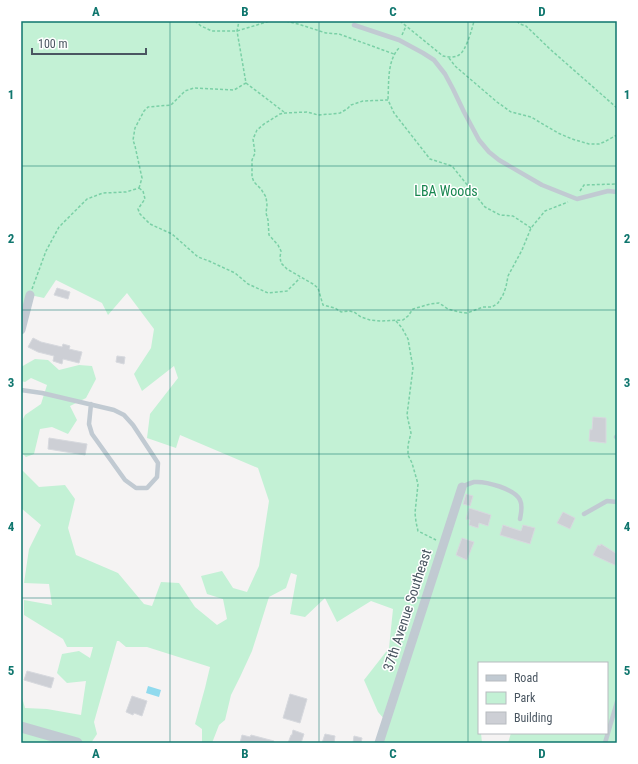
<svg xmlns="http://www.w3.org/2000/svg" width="638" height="764" font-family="'Roboto Condensed',sans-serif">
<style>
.green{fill:#c3f1d5}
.water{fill:#90daee}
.building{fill:#cdcfd5;stroke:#d7d9de}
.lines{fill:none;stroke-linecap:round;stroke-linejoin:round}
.path{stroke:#7ad0a6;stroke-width:1.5;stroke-dasharray:3 2;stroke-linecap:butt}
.service{stroke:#c1cad2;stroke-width:4.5}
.minor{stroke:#c1cad2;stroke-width:9}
.tertiary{stroke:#c1cad2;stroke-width:11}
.grid{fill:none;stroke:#0f766e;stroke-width:1;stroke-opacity:0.55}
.labels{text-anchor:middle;stroke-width:3;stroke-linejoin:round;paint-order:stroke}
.park-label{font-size:14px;fill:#17864f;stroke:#fff}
.street-label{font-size:14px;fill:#4a5661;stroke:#fff}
.neatline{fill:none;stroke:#0f766e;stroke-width:1.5}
.grid-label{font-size:13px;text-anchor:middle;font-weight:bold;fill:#0f766e}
</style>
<rect width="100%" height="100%" fill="#f5f3f3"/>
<g class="green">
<path d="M21 21H617V743H508L511 733H607V663H479V733H481L482 743H379L386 721 378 712 364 680 389 648 393 609 371 601 337 622 325 598 305 617 290 614 297 575 291 573 286 588 269 597 252 651 240 677 231 695 225 720 219 725 212 743H202V729L195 724 205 688 210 667 147 647H126L119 641H117L94 722 97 734 91 743H21V694L25 708 47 709 81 715 86 681 67 683 57 673 62 654 79 651 90 658 93 647H67L63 639 24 615V600L52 605 49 584 24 583 29 549 41 525 21 508V469L39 487 65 485 75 499 68 528 76 555 118 573 144 604 152 606 161 582 179 583 195 607 217 625 227 619 223 599 207 594 201 576 222 571 233 588 247 592 259 566 269 501 258 468 180 435 176 448 147 438 150 414 178 378 174 366 142 391 134 374 151 348 154 329 127 293 108 315 102 303 56 280 44 298 30 295 21 329Z"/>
<path d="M35 359 48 360 59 370 79 365 92 366 96 379 86 398 70 406 77 420 68 434 52 427 40 429 34 454 26 457 21 452V423L25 415 41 404 47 385 31 378 25 382 21 381V367Z"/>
</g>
<path class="water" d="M148 686 161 690 159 697 146 693Z"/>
<g class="building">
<path d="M57 288 70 292 68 299 54 295Z"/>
<path d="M33 338 41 342 62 347 63 344 70 346 69 349 82 352 79 363 63 359 62 364 53 361 54 356 38 352 28 347Z"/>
<path d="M117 356 125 357 124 364 116 362Z"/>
<path d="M593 417 606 418V443L589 441 590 429 592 430Z"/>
<path d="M49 438 87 444 85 455 48 449Z"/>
<path d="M466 494 473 496 470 506 463 504Z"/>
<path d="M469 508 491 515 488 526 479 523 478 528 469 525 470 520 466 519Z"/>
<path d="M563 512 575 518 570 529 557 523Z"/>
<path d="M503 525 521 531 523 525 535 528 530 544 500 535Z"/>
<path d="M462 538 474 542 467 560 456 555Z"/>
<path d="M601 544 617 554V566L593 555 598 545 600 546Z"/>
<path d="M27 671 54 678 51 688 24 680Z"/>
<path d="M290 694 307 699 300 723 283 718Z"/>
<path d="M132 696 147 701 142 716 134 713 133 715 126 712Z"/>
<path d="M293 730 304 734 301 743H288L291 735H292Z"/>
<path d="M325 734 335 736 334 743H322Z"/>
<path d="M242 735 250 737 251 735 274 741 273 743H240Z"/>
<path d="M354 736 362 738 361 743H353Z"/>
</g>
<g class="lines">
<g class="path">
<path d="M195 21 201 26 212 31H237L270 21"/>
<path d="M286 21 298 24 326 33 339 34 394 54"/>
<path d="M400 21 443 56C448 57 454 58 459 55 466 51 472 29 474 21"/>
<path d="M517 21 520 24 526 26 551 50 617 108"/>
<path d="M402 35 406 26"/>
<path d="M449 58 455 66 497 102 511 112 531 117 558 133 572 139 589 144H599L604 142 617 135"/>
<path d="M246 83 284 112"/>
<path d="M388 99C389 82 387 61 399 48"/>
<path d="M139 188 142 178 135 146 133 140 135 128 144 111 148 107 171 105 185 91 194 88 234 90 246 83 237 31 239 21"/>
<path d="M139 188 143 191 145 199 138 209 140 214 150 224 172 234 198 257 209 261 235 273 248 284 268 293 287 291 300 278"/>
<path d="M580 191 584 185 617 184"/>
<path d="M531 228 513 216 500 215 485 207 452 166 430 159 394 113 388 100 363 101 351 105 347 109 340 113 331 114 318 115 307 112 285 113 280 114 264 124 257 130 253 139 255 153 252 160V177L254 182 261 189 266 197 267 205 266 213 268 220 269 235 278 245 281 251 280 257 281 263 287 269 313 284 318 288 323 305 335 308 341 312 349 311 354 312 361 317 370 320 381 321 403 320 408 316 413 309 430 304 439 303 448 309 459 312 467 313 483 307H492L498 303 503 295 506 287 508 276 522 250 531 228 545 211 568 202"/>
<path d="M32 289 46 251 59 227 87 199 103 193 126 192 139 188"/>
<path d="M396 321 402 328 408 339 413 368 407 415 411 433 408 445V455L412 463 418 484 415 513 416 522 418 531 436 540"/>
</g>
<g class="service">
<path d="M354 25 399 40 423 53 434 60 445 74 453 89 464 112 479 140 489 152 499 160 542 185 577 199 608 191 617 192"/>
<path d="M21 390 42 393 114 410 124 415 133 425 158 463 157 477 147 488H136L125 480 92 434 89 424 91 404"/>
<path d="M616 437 617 438"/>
<path d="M462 487C466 485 470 483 474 482 486 481 515 489 520 500 523 506 521 513 520 519"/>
<path d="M584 514 607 501 617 502"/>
<path d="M605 743 617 702"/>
</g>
<g class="minor">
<path d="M21 330 30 295"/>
<path d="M379 743 462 487"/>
</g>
<path class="tertiary" d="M21 727 77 743"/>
</g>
<path class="grid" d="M170 21V743M319 21V743M468 21V743M21 166H617M21 310H617M21 454H617M21 598H617"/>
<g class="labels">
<g class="park-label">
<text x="446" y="196">LBA Woods</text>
</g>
<g class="street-label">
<text transform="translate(407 610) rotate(-72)" y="5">37th Avenue Southeast</text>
</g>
</g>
<rect width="638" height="764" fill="none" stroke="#ffffff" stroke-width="44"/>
<rect x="478" y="662" width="130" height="72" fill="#ffffff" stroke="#b7bbc0"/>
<rect x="486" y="675" width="20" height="6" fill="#c1cad2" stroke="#b7bbc0"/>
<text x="514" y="682" font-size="12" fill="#4a5661">Road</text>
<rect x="486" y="692" width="20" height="12" fill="#c3f1d5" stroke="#b7bbc0"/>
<text x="514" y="702" font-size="12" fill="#4a5661">Park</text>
<rect x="486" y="712" width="20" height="12" fill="#cdcfd5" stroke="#b7bbc0"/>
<text x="514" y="722" font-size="12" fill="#4a5661">Building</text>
<path d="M32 48v6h114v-6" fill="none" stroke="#4a5661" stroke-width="2"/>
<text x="38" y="48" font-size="12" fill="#4a5661" stroke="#ffffff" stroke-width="3" paint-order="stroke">100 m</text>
<rect x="22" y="22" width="594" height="720" class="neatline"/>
<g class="grid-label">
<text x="96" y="16">A</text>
<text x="245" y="16">B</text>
<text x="393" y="16">C</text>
<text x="542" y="16">D</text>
<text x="11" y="99">1</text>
<text x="627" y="99">1</text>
<text x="11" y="243">2</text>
<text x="627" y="243">2</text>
<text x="11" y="387">3</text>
<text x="627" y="387">3</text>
<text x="11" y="531">4</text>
<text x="627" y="531">4</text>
<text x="11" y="675">5</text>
<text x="627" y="675">5</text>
<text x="96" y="758">A</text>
<text x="245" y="758">B</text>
<text x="393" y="758">C</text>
<text x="542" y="758">D</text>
</g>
</svg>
